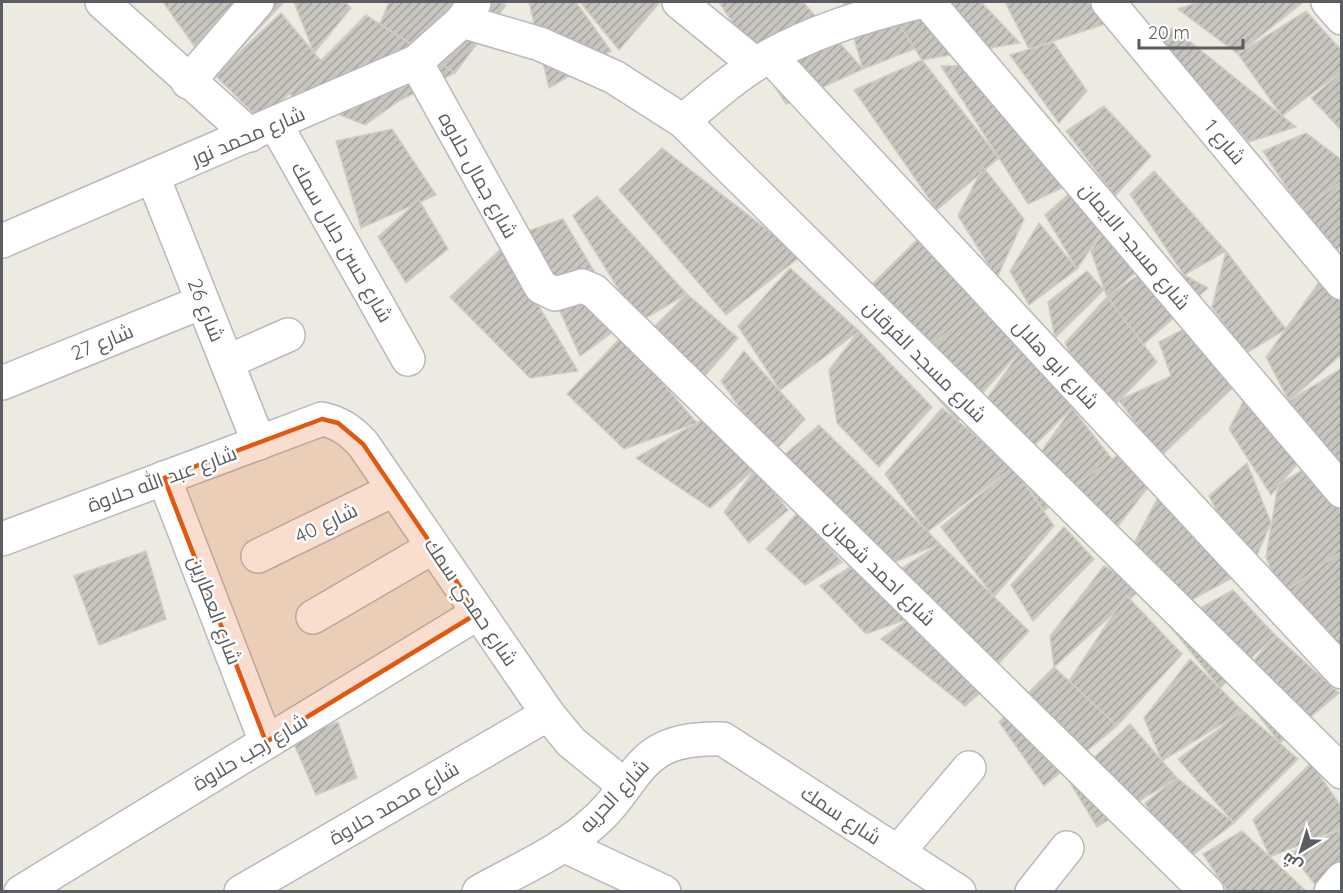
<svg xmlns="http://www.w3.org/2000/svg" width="1343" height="893" font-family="Quicksand,Cairo,sans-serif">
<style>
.building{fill:url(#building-hatch);stroke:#d1cdc0;stroke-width:1.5}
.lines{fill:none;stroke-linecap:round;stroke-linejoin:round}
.minor-casing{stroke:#b7b9be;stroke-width:36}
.minor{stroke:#fff;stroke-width:33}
.marked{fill:#e15910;fill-opacity:0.2;stroke:#e15910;stroke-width:4.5;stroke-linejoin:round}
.labels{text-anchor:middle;stroke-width:5;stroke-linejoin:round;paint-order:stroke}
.street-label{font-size:20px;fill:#5a5d62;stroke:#fff}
</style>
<defs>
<pattern id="building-hatch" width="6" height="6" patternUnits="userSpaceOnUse" patternTransform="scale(1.5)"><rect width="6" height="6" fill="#c8c5bf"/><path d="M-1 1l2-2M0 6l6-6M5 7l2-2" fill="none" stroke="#a5a39f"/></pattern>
</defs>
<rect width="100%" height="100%" fill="#edebe1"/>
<g class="building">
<path d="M163 2H284L215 75Z"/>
<path d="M294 2H345L351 8 314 53Z"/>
<path d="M389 2H499L506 5 455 73 380 24Z"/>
<path d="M529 2H576L611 51 549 88Z"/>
<path d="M580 2H660L619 50Z"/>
<path d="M719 2H803L863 69 786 104Z"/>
<path d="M843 2H889L927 44 863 69Z"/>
<path d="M885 2H981L1020 43 922 60Z"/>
<path d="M1005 2H1087L1111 22 1029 49Z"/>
<path d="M1199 2H1300L1302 3 1238 54 1178 9Z"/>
<path d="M1306 11 1342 51V71L1282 116 1238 54Z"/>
<path d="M281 13 322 62 261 121 215 75Z"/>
<path d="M366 15 455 73 399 101 365 125 288 94Z"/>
<path d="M1173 28 1296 127 1249 142 1155 35Z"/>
<path d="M1053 42 1087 91 1059 123 1010 55Z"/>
<path d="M922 60 999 158 937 210 854 90Z"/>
<path d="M1001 65 1091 174 1028 204 941 66Z"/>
<path d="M1342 72V131L1311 98Z"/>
<path d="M1104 106 1151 156 1115 196 1066 131Z"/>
<path d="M392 129 436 195 361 228 336 141Z"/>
<path d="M1306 133 1342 160V181L1302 211 1263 151Z"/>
<path d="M662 148 801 256 726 315 619 190Z"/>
<path d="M983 167 1024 219 997 278 958 216Z"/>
<path d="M1154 171 1226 251 1184 275 1130 194Z"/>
<path d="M1091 174 1121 203 1077 269 1045 215Z"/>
<path d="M1342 181V245L1335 253 1302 211Z"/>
<path d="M597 196 687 294 639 322 573 216Z"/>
<path d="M419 200 448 249 406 283 378 237Z"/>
<path d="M1121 203 1148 262 1107 297 1091 251Z"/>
<path d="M563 219 625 323 580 356 525 232Z"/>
<path d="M1039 223 1077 269 1029 305 1010 271Z"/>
<path d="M921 236 983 303 908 365 851 305Z"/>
<path d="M503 247 578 371 530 378 450 297Z"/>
<path d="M1226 251 1286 329 1245 354 1212 307Z"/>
<path d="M1159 261 1208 288 1143 345 1107 297Z"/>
<path d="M790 268 859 331 780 390 738 326Z"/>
<path d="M1087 271 1104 290 1055 338 1048 302Z"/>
<path d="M1324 275 1342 300V354L1289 401 1266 357Z"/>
<path d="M687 294 738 338 701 380 654 327Z"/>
<path d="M1107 297 1157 362 1104 416 1065 343Z"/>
<path d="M983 303 1024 346 958 421 908 365Z"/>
<path d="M1186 328 1245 376 1160 457 1119 400 1171 376 1159 342Z"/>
<path d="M859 331 932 407 879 467 837 423 829 370Z"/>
<path d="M622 336 697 423 624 449 567 394Z"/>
<path d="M1024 346 1072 408 1013 467 966 428Z"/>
<path d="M744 351 805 419 772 454 721 381Z"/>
<path d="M1342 368V465L1289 401Z"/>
<path d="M1245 398 1300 461 1271 495 1229 429Z"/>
<path d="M942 408 1013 467 927 532 885 474Z"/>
<path d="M1072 408 1112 459 1044 511 1022 479Z"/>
<path d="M703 419 755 469 710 508 636 458Z"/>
<path d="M819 425 940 544 889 564 782 457Z"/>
<path d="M1121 453 1150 485 1107 540 1075 485Z"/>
<path d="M1247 463 1271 523 1249 573 1209 496Z"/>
<path d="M1175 465 1234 577 1164 615 1133 545Z"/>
<path d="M1013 467 1054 526 994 597 941 527Z"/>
<path d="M1306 468 1342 513V551L1281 595 1266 557 1278 485Z"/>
<path d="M755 469 788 510 749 543 724 512Z"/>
<path d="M798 512 842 562 805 585 766 549Z"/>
<path d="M1064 527 1094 559 1033 621 1011 585Z"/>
<path d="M940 544 1029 631 987 676 902 568Z"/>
<path d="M146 551 166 619 99 645 74 576Z"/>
<path d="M1342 551V670L1281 595Z"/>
<path d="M1104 566 1142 588 1054 667 1050 636Z"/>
<path d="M850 567 910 618 866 634 820 586Z"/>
<path d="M1233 590 1275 635 1220 688 1169 625Z"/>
<path d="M1126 595 1182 654 1117 726 1069 681Z"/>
<path d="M910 618 985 689 965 706 881 639Z"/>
<path d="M1275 635 1339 693 1280 743 1234 684Z"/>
<path d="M1190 659 1243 711 1162 761 1144 718Z"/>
<path d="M1054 667 1117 726 1044 786 999 722Z"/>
<path d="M1243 711 1298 759 1234 823 1178 759Z"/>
<path d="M338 722 357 778 316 795 292 739Z"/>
<path d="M1130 724 1177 778 1097 827 1069 781Z"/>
<path d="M1311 763 1342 808V828L1270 857 1253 820Z"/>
<path d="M1177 778 1234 823 1180 865 1145 803Z"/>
<path d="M1342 829V892H1321L1290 853Z"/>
<path d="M1242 831 1270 857 1307 892H1228L1203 854Z"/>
</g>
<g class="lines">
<defs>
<g id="minor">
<path d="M102 2 250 135"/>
<path d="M679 2 755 64"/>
<path d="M928 2 1342 491"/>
<path d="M1108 2 1342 283"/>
<path d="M1328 2 1342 18"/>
<path d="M462 21 540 44 614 77 683 121 1342 772"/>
<path d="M770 56 1342 672"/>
<path d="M416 62 541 287 555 294 582 286 594 291 1207 892"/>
<path d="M188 82 257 2"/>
<path d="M683 121C706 102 730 80 756 64 806 33 863 16 919 2"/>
<path d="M276 125 408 359"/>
<path d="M153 177 259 443"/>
<path d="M2 241 416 62 462 21 474 3"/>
<path d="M227 362 288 335"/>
<path d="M2 383 202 302"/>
<path d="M164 478 266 742"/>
<path d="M2 539 322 419C340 423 350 430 363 444L548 714 571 742 625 786"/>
<path d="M258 556 393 490"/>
<path d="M313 617 433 547"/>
<path d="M563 845 664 892"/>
<path d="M898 852 969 768"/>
<path d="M21 892 478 613"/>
<path d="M241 892 548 714"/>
<path d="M479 892C514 872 554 855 586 829 643 784 630 736 723 739L959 892"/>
<path d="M1032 892 1067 848"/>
<path d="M1331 892 1342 879"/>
</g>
</defs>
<use href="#minor" class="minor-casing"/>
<use href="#minor" class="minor"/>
</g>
<path class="marked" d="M322 419 338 423 363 444 478 613 266 742 164 478Z"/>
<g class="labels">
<g class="street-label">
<text transform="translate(248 136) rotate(-23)" y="7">شارع محمد نور</text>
<text transform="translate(1225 142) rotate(50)" y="7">شارع 1</text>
<text transform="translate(478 175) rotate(61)" y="7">شارع جمال حلاوه</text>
<text transform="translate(342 242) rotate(60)" y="7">شارع حسن جلال سمك</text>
<text transform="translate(1135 246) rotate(50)" y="7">شارع مسجد الايمان</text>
<text transform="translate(206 310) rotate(68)" y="7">شارع 26</text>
<text transform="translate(102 342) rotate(-22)" y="7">شارع 27</text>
<text transform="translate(925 361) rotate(45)" y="7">شارع مسجد الفرقان</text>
<text transform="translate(1056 364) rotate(47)" y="7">شارع ابو هلال</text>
<text transform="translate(162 479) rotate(-20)" y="7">شارع عبد الله حلاوة</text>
<text transform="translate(326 523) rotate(-26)" y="7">شارع 40</text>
<text transform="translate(880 572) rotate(44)" y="7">شارع احمد شعبان</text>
<text transform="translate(471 602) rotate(56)" y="7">شارع حمدي سمك</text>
<text transform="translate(215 610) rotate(69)" y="7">شارع العطارين</text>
<text transform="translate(250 752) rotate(-31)" y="7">شارع رجب حلاوة</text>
<text transform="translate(614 796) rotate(-47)" y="7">شارع الحريه</text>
<text transform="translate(394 803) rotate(-30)" y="7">شارع محمد حلاوة</text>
<text transform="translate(841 815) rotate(33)" y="7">شارع سمك</text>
</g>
</g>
<rect width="1343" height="893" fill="none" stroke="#5a5d62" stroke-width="6"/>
<g transform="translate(1301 851) rotate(218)" stroke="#ffffff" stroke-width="4.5" paint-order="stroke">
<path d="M0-4.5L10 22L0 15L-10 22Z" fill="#5a5d62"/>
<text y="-9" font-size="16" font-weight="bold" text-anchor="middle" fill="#5a5d62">ش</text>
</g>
<path d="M1139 39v9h104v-9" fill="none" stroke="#5a5d62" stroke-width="3"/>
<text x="1148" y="39" font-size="18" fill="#5a5d62" stroke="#ffffff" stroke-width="4.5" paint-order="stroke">20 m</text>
</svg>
